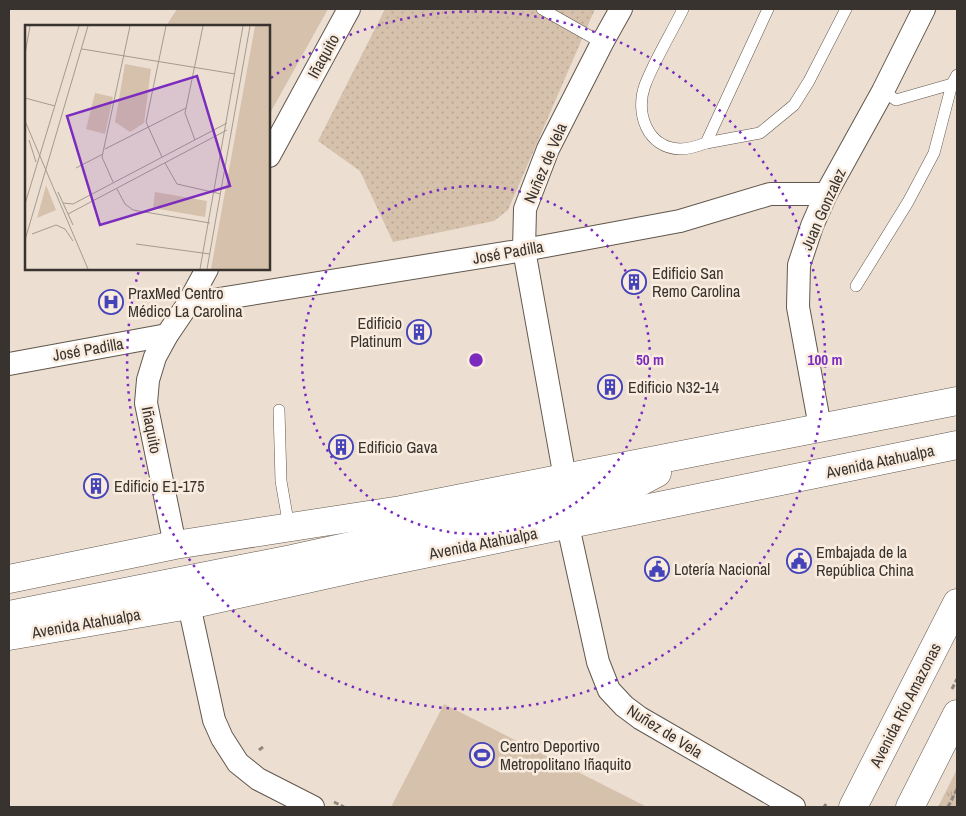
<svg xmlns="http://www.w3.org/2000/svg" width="966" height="816" font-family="'Archivo Narrow',sans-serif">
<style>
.grass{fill:url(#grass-dots)}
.park{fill:url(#park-tufts)}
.garden{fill:#d6c1ac}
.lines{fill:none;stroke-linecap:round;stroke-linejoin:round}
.service-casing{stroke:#62574c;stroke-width:12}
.minor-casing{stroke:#62574c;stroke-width:24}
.secondary-casing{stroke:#62574c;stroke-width:29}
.path{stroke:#90877e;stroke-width:3;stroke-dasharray:5 2.5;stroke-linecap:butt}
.service{stroke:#fff;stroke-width:11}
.minor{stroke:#fff;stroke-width:22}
.secondary{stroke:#fff;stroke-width:28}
.ring{fill:none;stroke:#7b2cbf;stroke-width:2.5;stroke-dasharray:2.5 5}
.labels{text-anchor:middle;stroke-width:5;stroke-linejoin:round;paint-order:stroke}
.street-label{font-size:16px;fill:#38332e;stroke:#f9ecdf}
.poi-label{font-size:16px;fill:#38332e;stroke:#f9ecdf;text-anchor:start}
.inset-road{fill:none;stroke:#a49a90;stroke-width:1}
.view{fill:#7b2cbf;fill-opacity:0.15;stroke:#7b2cbf;stroke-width:2.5}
.inset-edge{fill:none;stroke:#38332e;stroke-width:2.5}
.centre{fill:#7b2cbf;stroke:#f9ecdf;stroke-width:2.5}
.ring-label{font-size:15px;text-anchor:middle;font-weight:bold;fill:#7b2cbf;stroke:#f9ecdf;stroke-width:5;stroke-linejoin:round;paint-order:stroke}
</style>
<defs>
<pattern id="grass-dots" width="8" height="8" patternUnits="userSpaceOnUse" patternTransform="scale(1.25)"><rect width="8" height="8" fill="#d6c1ac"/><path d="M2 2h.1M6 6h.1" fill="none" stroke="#b8a694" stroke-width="1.8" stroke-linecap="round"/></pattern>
<pattern id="park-tufts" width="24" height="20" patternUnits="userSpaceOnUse" patternTransform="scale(1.25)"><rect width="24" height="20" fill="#d6c1ac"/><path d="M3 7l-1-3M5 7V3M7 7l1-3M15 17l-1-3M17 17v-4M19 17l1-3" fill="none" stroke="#b8a694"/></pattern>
</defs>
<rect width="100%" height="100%" fill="#ecdfd2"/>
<path class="grass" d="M385 9H595L508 210 494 221 393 242 360 171 318 141Z"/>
<path class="park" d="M957 769V807H938Z"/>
<g class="garden">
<path d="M177 9H328L269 115V26H166Z"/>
<path d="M444 704 647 807H391Z"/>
</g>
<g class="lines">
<defs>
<g id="service">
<path d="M542 9 602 43"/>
<path d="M683 9C671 34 655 59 645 85 635 113 647 148 680 149 688 149 698 146 706 143L768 9"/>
<path d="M883 91 896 100 952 84 957 75"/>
<path d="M706 143 760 133 794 105 809 81 846 9"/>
<path d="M856 286 908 202 934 153 952 84"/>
<path d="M279 410 281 481 289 527"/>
</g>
<g id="minor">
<path d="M269 156 349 9"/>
<path d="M188 304 524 250 680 221 770 194H826"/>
<path d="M9 364 167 335"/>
<path d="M820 427 798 307 799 265 812 226 826 194 883 91 924 9"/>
<path d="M565 478 524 250 525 209 548 149 602 43 621 9"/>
<path d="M568 526 598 662 609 690 624 706 640 718 794 807"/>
<path d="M175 545 146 403 148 380 155 357 167 335 188 304 207 269"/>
<path d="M189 605 214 720 222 738 238 763 258 779 313 807"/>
</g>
<g id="secondary">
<path d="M9 579 175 545 401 510 957 401"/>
<path d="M9 615 292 559 640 482 657 473"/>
<path d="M9 636 189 605 365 566 957 445"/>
<path d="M853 807 957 603"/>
<path d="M910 807 957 714"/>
</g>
</defs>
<use href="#service" class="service-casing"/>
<use href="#minor" class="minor-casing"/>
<use href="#secondary" class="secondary-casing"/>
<g class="path">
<path d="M952 689 957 679"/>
<path d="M259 750 263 747"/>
<path d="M334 802 344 807"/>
<path d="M824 807 826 804"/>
<path d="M948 807 957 789"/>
</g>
<use href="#service" class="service"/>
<use href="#minor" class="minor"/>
<use href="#secondary" class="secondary"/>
</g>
<g class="ring">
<circle cx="476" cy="360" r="174"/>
<path d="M271 78A349 349 0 1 1 139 270"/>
</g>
<defs>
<symbol id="building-ring" viewBox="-11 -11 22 22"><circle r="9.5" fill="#f9ecdf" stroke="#4443b9" stroke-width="1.5"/><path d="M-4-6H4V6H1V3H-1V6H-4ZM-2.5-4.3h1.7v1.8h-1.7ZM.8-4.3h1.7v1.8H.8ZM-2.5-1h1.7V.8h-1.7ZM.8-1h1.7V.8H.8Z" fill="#4443b9"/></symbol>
<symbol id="hospital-ring" viewBox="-11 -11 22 22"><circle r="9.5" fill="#f9ecdf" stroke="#4443b9" stroke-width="1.5"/><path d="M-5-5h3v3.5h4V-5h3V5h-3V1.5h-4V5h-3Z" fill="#4443b9"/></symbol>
<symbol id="civic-ring" viewBox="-11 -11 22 22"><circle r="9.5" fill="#f9ecdf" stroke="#4443b9" stroke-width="1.5"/><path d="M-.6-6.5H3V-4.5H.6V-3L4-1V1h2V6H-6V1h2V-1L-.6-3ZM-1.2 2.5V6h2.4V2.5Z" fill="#4443b9"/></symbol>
<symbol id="stadium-ring" viewBox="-11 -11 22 22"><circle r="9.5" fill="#f9ecdf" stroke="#4443b9" stroke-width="1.5"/><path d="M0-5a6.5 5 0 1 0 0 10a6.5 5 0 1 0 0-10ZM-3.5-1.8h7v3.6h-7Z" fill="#4443b9"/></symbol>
</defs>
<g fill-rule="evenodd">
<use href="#building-ring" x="620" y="268" width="28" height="28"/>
<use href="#hospital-ring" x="97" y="288" width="28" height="28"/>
<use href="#building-ring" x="405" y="318" width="28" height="28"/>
<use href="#building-ring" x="596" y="373" width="28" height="28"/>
<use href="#building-ring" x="327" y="433" width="28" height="28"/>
<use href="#building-ring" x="82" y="472" width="28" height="28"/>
<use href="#civic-ring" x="785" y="547" width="28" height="28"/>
<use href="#civic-ring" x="643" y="555" width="28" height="28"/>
<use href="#stadium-ring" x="468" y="741" width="28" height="28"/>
</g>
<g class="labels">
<g class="street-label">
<text transform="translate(323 56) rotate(-61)" y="6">Iñaquito</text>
<text transform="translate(545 163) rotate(-67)" y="6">Nuñez de Vela</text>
<text transform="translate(823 209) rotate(-66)" y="6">Juan Gonzalez</text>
<text transform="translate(508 252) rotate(-10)" y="6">José Padilla</text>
<text transform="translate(88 349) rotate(-10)" y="6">José Padilla</text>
<text transform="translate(152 430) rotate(79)" y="6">Iñaquito</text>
<text transform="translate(880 461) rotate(-12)" y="6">Avenida Atahualpa</text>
<text transform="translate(483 543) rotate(-11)" y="6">Avenida Atahualpa</text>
<text transform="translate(86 623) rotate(-10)" y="6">Avenida Atahualpa</text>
<text transform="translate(905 705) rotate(-63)" y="6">Avenida Río Amazonas</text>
<text transform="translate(665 731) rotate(32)" y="6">Nuñez de Vela</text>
</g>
<g class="poi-label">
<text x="652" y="279">Edificio San<tspan x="652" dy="18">Remo Carolina</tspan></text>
<text x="128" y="299">PraxMed Centro<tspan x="128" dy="18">Médico La Carolina</tspan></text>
<text x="402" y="329" text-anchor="end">Edificio<tspan x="402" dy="18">Platinum</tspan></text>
<text x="628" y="393">Edificio N32-14</text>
<text x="358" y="453">Edificio Gava</text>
<text x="114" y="492">Edificio E1-175</text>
<text x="816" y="558">Embajada de la<tspan x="816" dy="18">República China</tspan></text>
<text x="674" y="575">Lotería Nacional</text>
<text x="500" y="752">Centro Deportivo<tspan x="500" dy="18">Metropolitano Iñaquito</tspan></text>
</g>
</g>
<g transform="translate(25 25)">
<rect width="245" height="245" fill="#ecdfd2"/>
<path d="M100 39 126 44 119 98 105 107 90 97Z" fill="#d6c1ac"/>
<path d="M230 1H245V244H186ZM21 160 31 185 12 193 17 175Z" fill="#d6c1ac"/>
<path d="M243 32H245V78L235 76ZM70 68 88 72 80 109 61 104ZM130 167 182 176 180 192 128 183Z" fill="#d6c1ac"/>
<path class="inset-road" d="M57 24 210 49M0 29 5 1M0 73 30 81M0 96 63 244M4 115 11 137M170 115 160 88 178 1M80 124 161 83M137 132 121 97 141 1M140 138 152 159 196 169M51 143 78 129M88 157 77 132 105 1M92 164 100 179 108 185 185 198M33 167 48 200M38 178 48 179 202 98M0 179 54 1M43 189 202 105M7 209 31 200 40 204 48 216M0 215 63 1M111 219 185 229M175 244 218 1M182 244 225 1"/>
<path class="view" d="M172 51 205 161 75 200 42 91Z"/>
<rect width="245" height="245" class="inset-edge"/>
</g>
<circle cx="476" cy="360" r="8" class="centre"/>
<g class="ring-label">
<text x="650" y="365">50 m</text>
<text x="825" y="365">100 m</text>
</g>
<rect width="966" height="816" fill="none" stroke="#38332e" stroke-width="20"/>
</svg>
